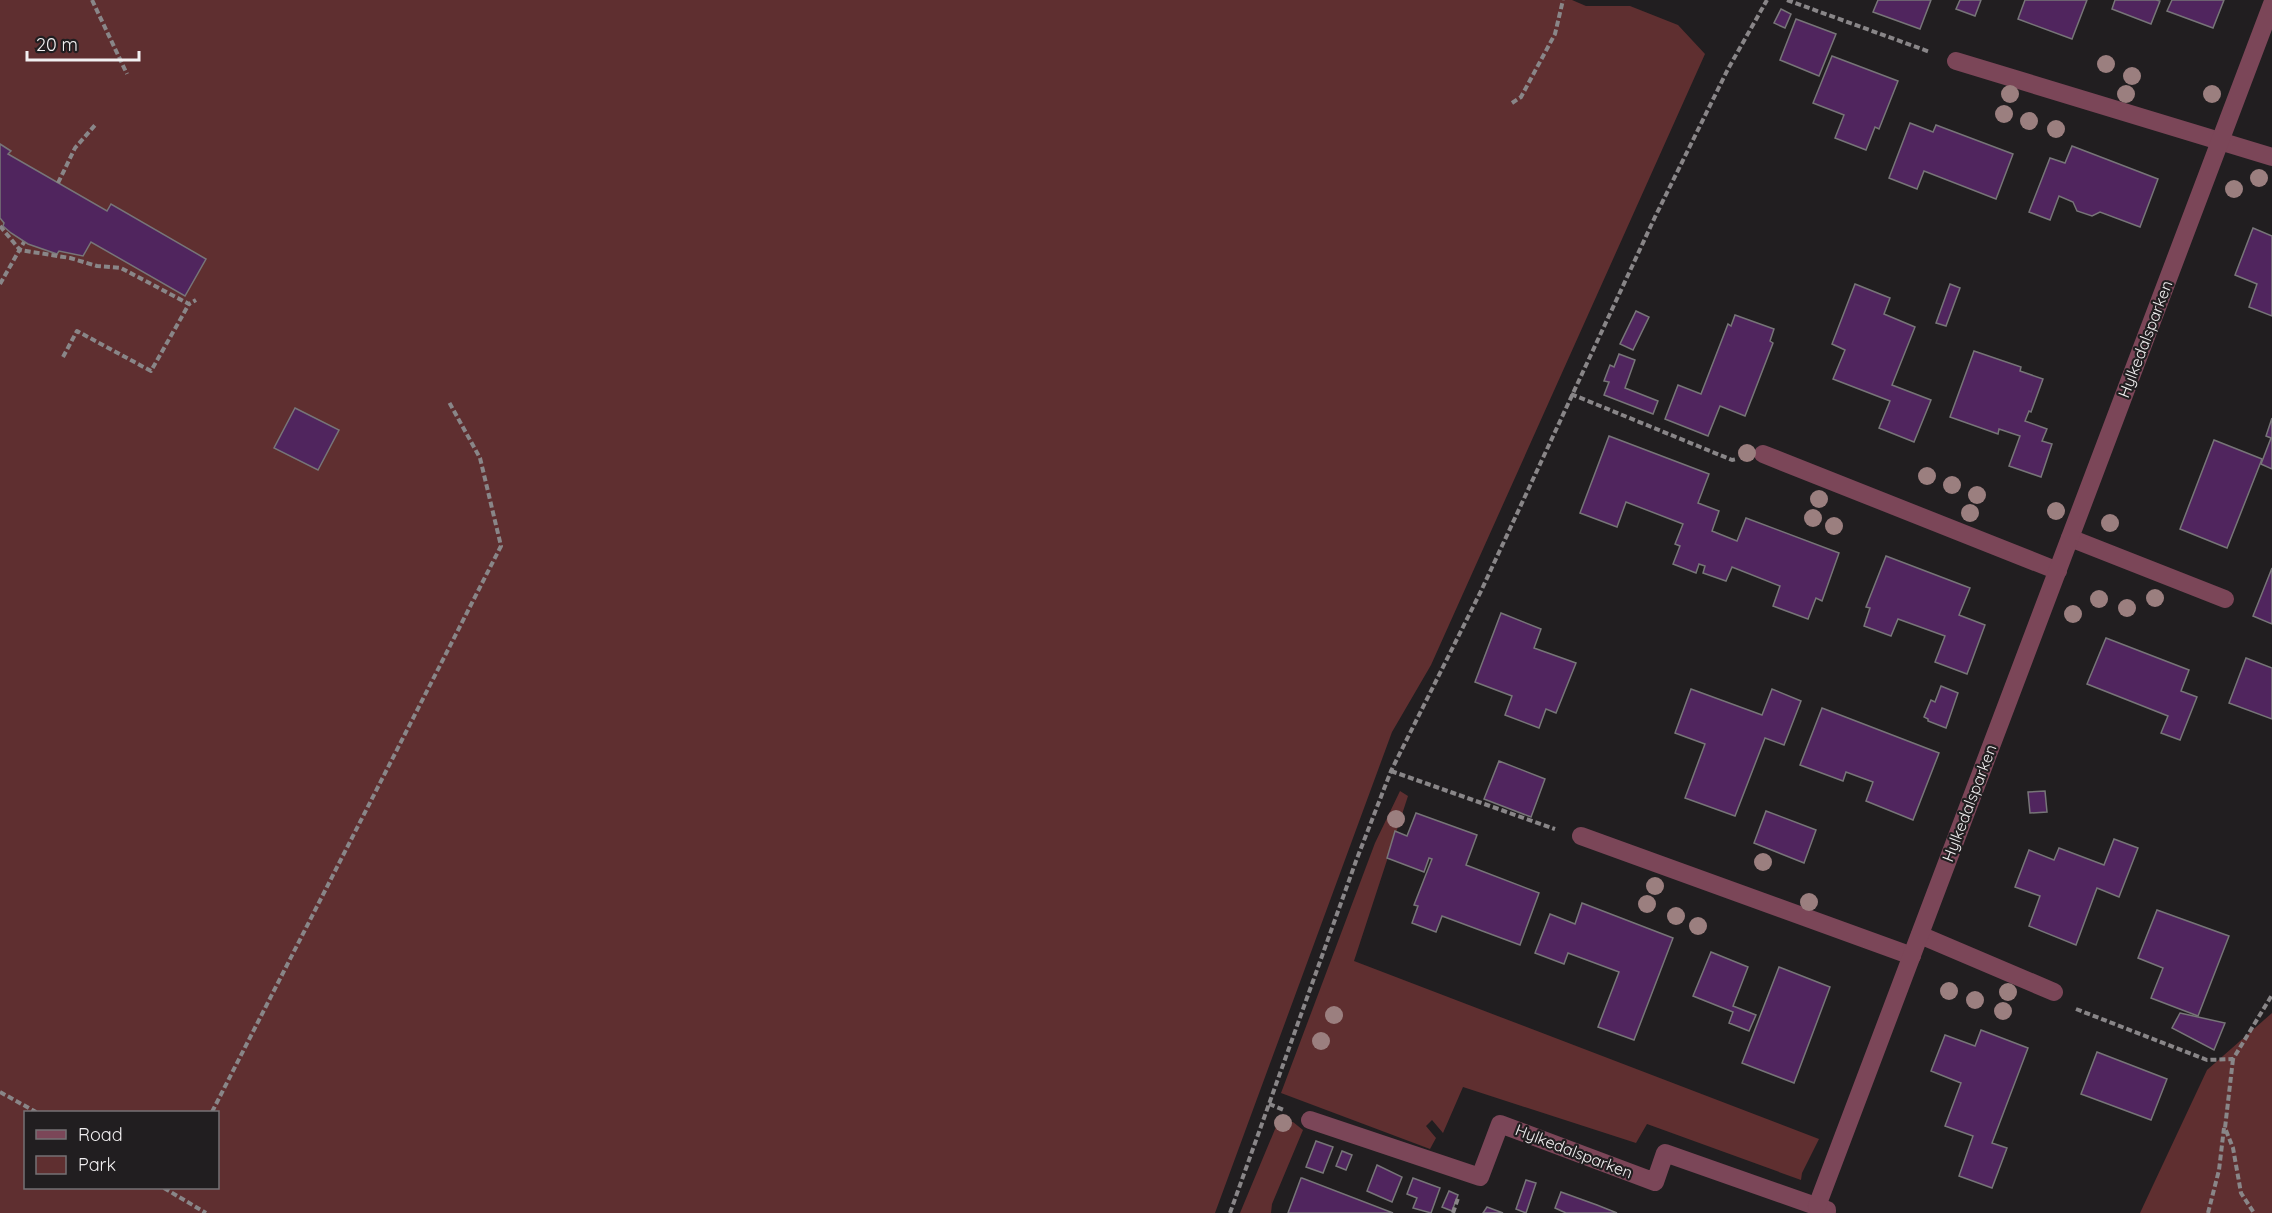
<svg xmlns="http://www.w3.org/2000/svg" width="2272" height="1213" font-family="Quicksand,sans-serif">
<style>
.green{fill:#5f2f30;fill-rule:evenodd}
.building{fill:#50255e;stroke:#777578;stroke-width:1.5}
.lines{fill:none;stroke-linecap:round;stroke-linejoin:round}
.path{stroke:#898688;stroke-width:4;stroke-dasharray:6 3;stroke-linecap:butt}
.minor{stroke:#7b4658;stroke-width:18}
.tree{fill:#9b7f7f}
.labels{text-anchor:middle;stroke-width:4.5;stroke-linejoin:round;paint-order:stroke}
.street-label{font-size:16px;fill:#f2f0f1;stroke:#211e20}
</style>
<rect width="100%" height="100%" fill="#211e20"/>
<g class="green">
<path d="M0 0H1572L1586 6H1630L1678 25 1705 54 1431 665 1392 732 1215 1213H0ZM26 1112H218V1188H26Z"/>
<path d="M1400 791 1408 796 1354 961 1819 1139 1802 1173 1801 1180 1647 1124 1636 1143 1463 1087 1443 1133 1432 1120 1426 1126 1436 1138 1430 1149 1281 1093 1375 843Z"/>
<path d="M2272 1013V1213H2140L2207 1070Z"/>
<path d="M1278 1122H1293L1303 1130 1272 1204 1271 1213H1240Z"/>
</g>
<g class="building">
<path d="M1878 0H1931L1920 29 1873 12Z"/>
<path d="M1960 0H1981L1975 16 1956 9Z"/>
<path d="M2025 0H2087L2072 39 2018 19Z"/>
<path d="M2115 0H2156L2160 1 2151 24 2112 9Z"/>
<path d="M2172 0H2224L2213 28 2167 11Z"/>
<path d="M1781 9 1791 14 1785 28 1774 23Z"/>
<path d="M1796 19 1836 34 1819 76 1780 60Z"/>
<path d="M1832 56 1898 81 1879 129 1875 127 1866 150 1835 138 1844 115 1813 103Z"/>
<path d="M1910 123 1933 132 1936 125 2013 154 1996 199 1924 171 1917 189 1889 178Z"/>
<path d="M0 144 11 151 8 154 107 211 111 204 206 259 185 296 91 242 83 256 59 251 57 254 28 244 11 233 3 226 4 223 0 218Z"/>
<path d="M2072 146 2158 179 2140 227 2100 212 2092 216 2077 211 2073 202 2059 196 2050 220 2029 212 2050 158 2065 163Z"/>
<path d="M2253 228 2272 236V316L2249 307 2257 284 2235 275Z"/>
<path d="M1855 284 1890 298 1884 314 1915 327 1892 385 1931 400 1914 442 1879 428 1890 401 1833 379 1845 350 1832 344Z"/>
<path d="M1950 284 1960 288 1946 326 1936 323Z"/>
<path d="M1636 311 1649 317 1633 350 1620 344Z"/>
<path d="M1735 315 1774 329 1770 341 1773 343 1745 416 1720 406 1708 436 1665 419 1678 385 1701 394 1728 324 1731 326Z"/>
<path d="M1974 351 2021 367 2020 371 2043 379 2031 412 2029 411 2025 421 2047 429 2042 441 2052 444 2041 477 2009 466 2020 436 1999 429 1998 434 1950 417Z"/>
<path d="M1619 354 1635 360 1625 388 1658 401 1653 414 1604 395 1609 382 1604 381 1610 365 1614 367Z"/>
<path d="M295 408 339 430 318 470 274 448Z"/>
<path d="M2272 418V469L2261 464 2271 438 2266 436Z"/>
<path d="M1609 436 1709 474 1698 503 1719 511 1712 531 1737 541 1746 518 1839 553 1822 601 1816 598 1808 619 1773 606 1780 586 1732 567 1726 581 1703 573 1705 566 1699 564 1696 573 1673 564 1680 546 1675 544 1683 524 1626 502 1617 527 1580 513Z"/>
<path d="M2214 440 2262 459 2227 548 2180 529Z"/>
<path d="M1886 556 1970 588 1959 615 1985 625 1967 674 1935 662 1945 636 1898 619 1891 636 1864 626 1870 608 1866 607Z"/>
<path d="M2272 568V624L2253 616Z"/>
<path d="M1501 613 1541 629 1534 648 1576 663 1556 713 1546 709 1539 728 1505 715 1512 696 1475 682Z"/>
<path d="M2106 638 2189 670 2181 691 2197 697 2180 740 2161 733 2168 716 2087 684Z"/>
<path d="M2246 658 2272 668V719L2229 703Z"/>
<path d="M1941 686 1958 693 1946 728 1928 721V719L1924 717 1931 700 1935 702Z"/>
<path d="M1691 689 1762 715 1772 689 1801 701 1784 745 1765 738 1735 816 1685 798 1705 744 1675 733Z"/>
<path d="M1822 708 1939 753 1913 820 1866 801 1873 782 1846 772 1843 781 1800 765Z"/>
<path d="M1499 761 1545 779 1531 817 1484 799Z"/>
<path d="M2045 791 2047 812 2030 813 2028 792Z"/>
<path d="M1766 811 1816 830 1804 863 1754 843Z"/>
<path d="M1416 813 1477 835 1466 865 1539 893 1520 945 1442 916 1436 932 1412 923 1418 906 1414 905 1432 859 1429 858 1424 872 1387 858 1395 831 1407 836Z"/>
<path d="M2114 839 2138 848 2119 897 2097 888 2076 945 2029 926 2040 896 2015 887 2029 850 2054 860 2059 848 2104 865Z"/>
<path d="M1582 903 1673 938 1634 1040 1598 1027 1619 972 1568 953 1564 964 1535 953 1550 914 1575 924Z"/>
<path d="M2157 910 2229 936 2198 1016 2151 998 2163 968 2138 958Z"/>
<path d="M1711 952 1748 967 1733 1006 1756 1015 1749 1031 1729 1023 1733 1012 1693 996Z"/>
<path d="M1779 967 1830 987 1794 1083 1742 1063Z"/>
<path d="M2180 1013 2225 1023 2214 1050 2172 1028Z"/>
<path d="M1981 1030 2028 1048 1992 1143 2007 1148 1992 1188 1959 1176 1973 1136 1945 1126 1961 1083 1931 1071 1945 1035 1975 1046Z"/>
<path d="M2097 1052 2167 1079 2151 1120 2081 1094Z"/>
<path d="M1316 1141 1333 1147 1323 1173 1306 1167Z"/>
<path d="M1342 1151 1352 1155 1346 1170 1336 1166Z"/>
<path d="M1377 1165 1402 1177 1392 1202 1367 1191Z"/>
<path d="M1301 1178H1302L1393 1213H1288Z"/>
<path d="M1413 1178 1440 1188 1431 1213 1413 1208 1417 1198 1407 1194Z"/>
<path d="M1526 1180 1536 1183 1526 1213 1516 1209Z"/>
<path d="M1449 1191 1458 1195 1452 1211 1442 1207Z"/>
<path d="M1561 1192 1597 1205 1617 1213H1566L1555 1208Z"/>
<path d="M1487 1207 1503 1213H1483Z"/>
</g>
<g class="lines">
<g class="path">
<path d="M92 0 127 74"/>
<path d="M1787 0 1930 52"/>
<path d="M1512 103 1521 97 1555 34 1563 0"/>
<path d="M58 183 75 148 96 124"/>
<path d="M0 226 20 250 70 258 97 266 121 268 189 304 196 300"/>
<path d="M0 284 24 242"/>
<path d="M63 357 77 331 151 371 189 304"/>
<path d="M1571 394 1732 460 1737 459"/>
<path d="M1391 771 1555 829"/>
<path d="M2076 1009 2207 1060 2233 1059 2272 995"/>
<path d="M2233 1059 2225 1128 2233 1148 2241 1193 2254 1213"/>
<path d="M0 1092 36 1112"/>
<path d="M1269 1104 1284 1110"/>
<path d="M212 1112 501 546 480 458 449 402"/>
<path d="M164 1188 206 1213"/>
<path d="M1230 1213 1356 861 1391 771 1481 591 1655 217 1728 69 1767 0"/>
<path d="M1453 1213 1458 1198"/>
<path d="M2208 1213 2219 1170 2224 1128"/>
</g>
<g class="minor">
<path d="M1956 61 2272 157"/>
<path d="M1763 454 2058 571"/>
<path d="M2070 538 2225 599"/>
<path d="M1581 836 1912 956"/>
<path d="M1920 935 2054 992"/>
<path d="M1310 1120 1480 1177 1500 1124 1655 1182 1665 1153 1827 1210V1211"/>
<path d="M1817 1206 2272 4"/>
</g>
</g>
<g class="tree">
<circle cx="2106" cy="64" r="9"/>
<circle cx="2132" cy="76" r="9"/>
<circle cx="2010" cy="94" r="9"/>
<circle cx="2126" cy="94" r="9"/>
<circle cx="2212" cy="94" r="9"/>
<circle cx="2004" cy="114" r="9"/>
<circle cx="2029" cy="121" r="9"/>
<circle cx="2056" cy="129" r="9"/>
<circle cx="2259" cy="178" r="9"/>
<circle cx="2234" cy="189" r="9"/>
<circle cx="1747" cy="453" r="9"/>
<circle cx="1927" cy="476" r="9"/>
<circle cx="1952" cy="485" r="9"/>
<circle cx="1977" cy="495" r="9"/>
<circle cx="1819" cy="499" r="9"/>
<circle cx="2056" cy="511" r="9"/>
<circle cx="1970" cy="513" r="9"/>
<circle cx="1813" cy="518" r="9"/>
<circle cx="2110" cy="523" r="9"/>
<circle cx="1834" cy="526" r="9"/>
<circle cx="2155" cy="598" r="9"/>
<circle cx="2099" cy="599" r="9"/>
<circle cx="2127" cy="608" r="9"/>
<circle cx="2073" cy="614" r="9"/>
<circle cx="1396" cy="819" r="9"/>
<circle cx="1763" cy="862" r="9"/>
<circle cx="1655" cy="886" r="9"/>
<circle cx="1809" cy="902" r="9"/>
<circle cx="1647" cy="904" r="9"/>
<circle cx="1676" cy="916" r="9"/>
<circle cx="1698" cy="926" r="9"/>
<circle cx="1949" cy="991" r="9"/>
<circle cx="2008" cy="992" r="9"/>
<circle cx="1975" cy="1000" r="9"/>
<circle cx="2003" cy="1011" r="9"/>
<circle cx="1334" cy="1015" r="9"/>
<circle cx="1321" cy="1041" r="9"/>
<circle cx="1283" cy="1123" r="9"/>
</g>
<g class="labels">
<g class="street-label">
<text transform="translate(2145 339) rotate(-69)" y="6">Hylkedalsparken</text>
<text transform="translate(1969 803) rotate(-69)" y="6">Hylkedalsparken</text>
<text transform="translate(1574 1151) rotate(21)" y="6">Hylkedalsparken</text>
</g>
</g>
<rect x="24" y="1111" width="195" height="78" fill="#211e20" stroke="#757274" stroke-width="1.5"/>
<rect x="36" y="1130" width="30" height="9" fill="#7b4658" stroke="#757274" stroke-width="1.5"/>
<text x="78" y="1141" font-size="18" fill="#f2f0f1">Road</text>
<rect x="36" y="1156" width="30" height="18" fill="#5f2f30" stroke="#757274" stroke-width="1.5"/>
<text x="78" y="1171" font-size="18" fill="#f2f0f1">Park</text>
<path d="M27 51v9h112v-9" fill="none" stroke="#f2f0f1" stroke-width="3"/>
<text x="36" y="51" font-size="18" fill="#f2f0f1" stroke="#211e20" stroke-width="4.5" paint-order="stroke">20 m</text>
</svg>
